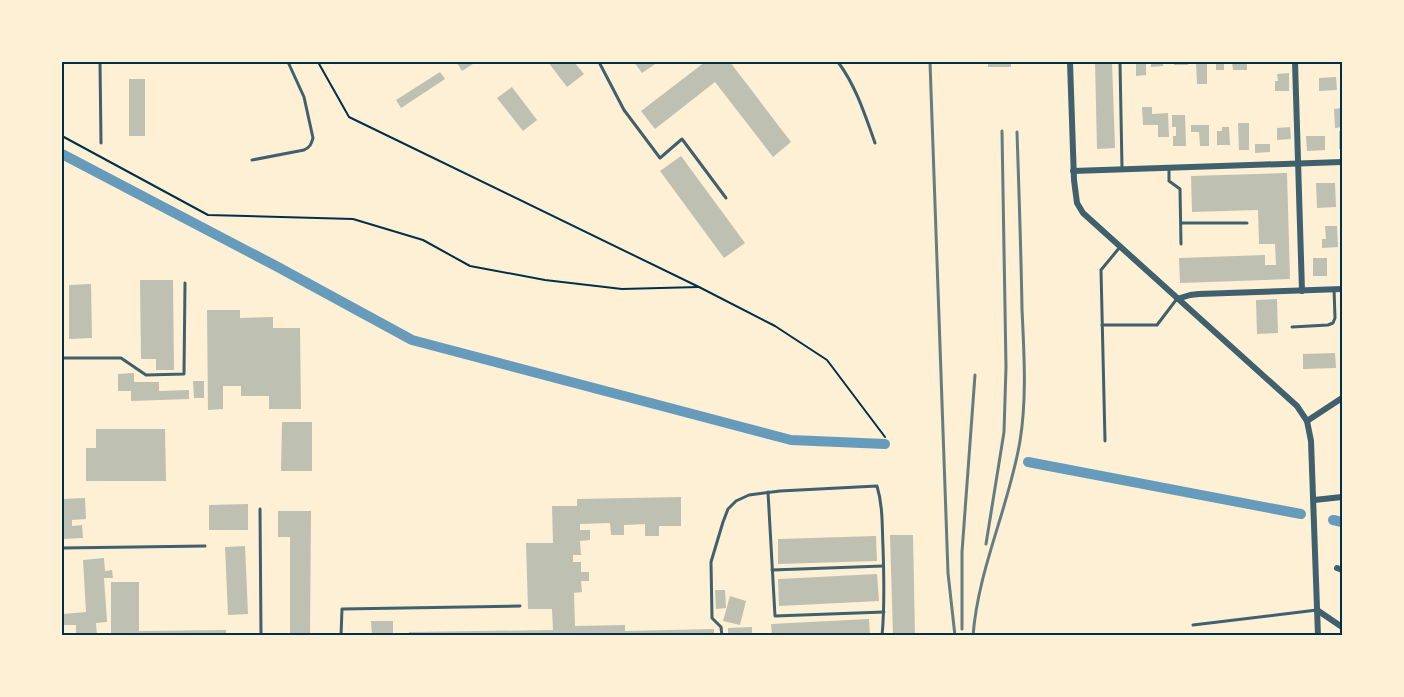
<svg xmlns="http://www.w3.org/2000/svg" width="1404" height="697" font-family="Mulish,sans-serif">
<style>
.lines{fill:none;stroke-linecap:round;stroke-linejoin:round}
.canal{stroke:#669bbc;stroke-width:10}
.building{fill:#bec0b2}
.path{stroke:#003049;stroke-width:2}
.service{stroke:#3f606c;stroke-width:3}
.minor{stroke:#3f606c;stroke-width:6}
.rail{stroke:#657d81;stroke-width:3}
.neatline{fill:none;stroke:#003049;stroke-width:2}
</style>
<rect width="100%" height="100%" fill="#fdf0d5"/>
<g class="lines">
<g class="canal">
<path d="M62 154 276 266 412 340 791 440 885 444"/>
<path d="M1028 462 1301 514"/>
<path d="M1333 520 1342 522"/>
</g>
</g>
<g class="building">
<path d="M459 62H476L462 71 457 63Z"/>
<path d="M548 62H574L584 74 567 87Z"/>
<path d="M634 62H658L642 73Z"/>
<path d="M705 62H730L791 142 773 157 715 82 655 129 641 111Z"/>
<rect x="988" y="62" width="23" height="5"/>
<path d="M1095 62H1112L1115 148 1097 149Z"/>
<path d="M1136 62H1146V75L1136 76Z"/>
<path d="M1151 62H1163V66L1151 67Z"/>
<rect x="1174" y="62" width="14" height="3"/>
<path d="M1196 62H1207V84H1197Z"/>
<rect x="1216" y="62" width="8" height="8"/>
<path d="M1232 62H1247V70H1233Z"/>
<path d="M440 72 445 79 401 108 396 100Z"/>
<path d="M1289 73V91H1275V81H1278L1277 74Z"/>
<path d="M1336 77 1337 90 1319 91V78Z"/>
<rect x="129" y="79" width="16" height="57"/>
<path d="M512 87 537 120 523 131 497 98Z"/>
<path d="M1142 107H1152V114L1168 113 1169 137H1158V125H1143Z"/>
<path d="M1342 108V127L1335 128 1334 109Z"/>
<path d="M1172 115H1185L1186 146H1173V136H1176V127H1172Z"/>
<path d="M1238 123H1249V150H1239Z"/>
<path d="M1191 125H1209V146H1200L1199 132H1191Z"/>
<path d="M1222 127H1229L1230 145H1217V131H1222Z"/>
<path d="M1290 127 1291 139 1277 140V128Z"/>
<rect x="1339" y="131" width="3" height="18"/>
<path d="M1306 136H1325V150L1307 151Z"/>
<path d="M1255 144H1270V152L1255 153Z"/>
<path d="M681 156 745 243 724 258 660 171Z"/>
<path d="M1287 173 1290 279 1180 283 1179 258 1265 255V265H1276L1275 244H1259L1258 210 1192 212 1191 176Z"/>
<path d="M1316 183H1335L1336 207 1317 208Z"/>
<path d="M1325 226H1337L1338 247 1322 248V239H1326Z"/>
<rect x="1313" y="258" width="14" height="18"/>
<path d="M140 280H173L174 370H156V359H141Z"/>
<path d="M91 284 92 338 69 339V285Z"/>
<path d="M1277 299 1278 333 1257 334 1256 300Z"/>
<path d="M207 310H240V318L273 317V328H300L301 409H269V396H241V386H223V409L208 410Z"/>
<path d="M1335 353 1336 368 1303 369V354Z"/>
<path d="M134 373V382H159V391L189 390V399L131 401V391H118V374Z"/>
<path d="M193 381H204V398H194Z"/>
<path d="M282 422H312V471H281Z"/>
<path d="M96 429H165L166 481H86V448H96Z"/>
<path d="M681 497V526H659V536H645V524L624 525V535H611L610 523 580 524V530H590V540L580 541 581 555H573V562H581V572H589V581H581L582 592 574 593 575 626 625 625V631L714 629V636H409V632L553 630 552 609H528L526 543H553L552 506H577V499Z"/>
<path d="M85 498 86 519 72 520V526L82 525 83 538 62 539V499Z"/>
<path d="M248 504V530H209V505Z"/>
<path d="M278 511H311L310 636H290V537H278Z"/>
<path d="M890 535H913L915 636H893Z"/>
<path d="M876 536 877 561 778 564V539Z"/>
<path d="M245 546 248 614 228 615 225 547Z"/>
<path d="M104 558 105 571 112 570 113 578H104L107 622 96 623 97 636H76V625H64L63 614 86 612 83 560Z"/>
<path d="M877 574 879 601 779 606 778 579Z"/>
<path d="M111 582H139V631L226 630V636H111Z"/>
<path d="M715 590H725L726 608 716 609Z"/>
<path d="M730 596 746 601 740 625 723 621Z"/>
<path d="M869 619 870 636H772L771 624Z"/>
<path d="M371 621H393V636H372Z"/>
<path d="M752 627V636H728V628Z"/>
</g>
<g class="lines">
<g class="path">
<path d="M318 62 349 117 699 287 775 326 827 360 885 437"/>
<path d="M62 136 208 215 353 219 423 240 470 266 545 280 622 289 699 287"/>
</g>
<g class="service">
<path d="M100 62 101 143"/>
<path d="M599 62 624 110 660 158 682 139 726 198"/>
<path d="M838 62C856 86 865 115 875 143"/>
<path d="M1120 62 1122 168"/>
<path d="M252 160 304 150C310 147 311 145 313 138L304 97 288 62"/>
<path d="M1169 167V181L1180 189 1181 244"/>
<path d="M1181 223H1247"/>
<path d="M1102 325H1157L1176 300"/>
<path d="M1292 327 1328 325 1333 323 1335 318 1334 289"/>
<path d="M62 358H121L146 375 184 374 185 283"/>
<path d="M1105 441 1101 270 1120 247"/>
<path d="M768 492 775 616 884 612"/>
<path d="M260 509 261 636"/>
<path d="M62 548 205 546"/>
<path d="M772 570 883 566"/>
<path d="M1193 625 1317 610"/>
<path d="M341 636 342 609 520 606"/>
<path d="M722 636 721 627 712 618 711 562 723 522 728 509 736 501 749 495 780 491 877 486C883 506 882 526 883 547 884 576 885 606 882 636"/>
</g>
<g class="minor">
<path d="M1070 62 1074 180 1077 203 1083 213 1297 406 1307 421 1311 441 1318 636"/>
<path d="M1295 62 1302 291"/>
<path d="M1073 171 1342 162"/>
<path d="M1177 299 1190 295 1199 294 1342 289"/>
<path d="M1307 421 1342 398"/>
<path d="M1314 500 1342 497"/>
<path d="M1337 568 1342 570"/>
<path d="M1317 610 1342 627"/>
</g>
<g class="rail">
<path d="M930 62 948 573 955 636"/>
<path d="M986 544 1004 432 1006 367 1002 131"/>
<path d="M962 629V552L975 375"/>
<path d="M973 636C978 569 1009 507 1020 441 1027 398 1024 353 1022 309 1021 250 1019 191 1017 132"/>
</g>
</g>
<rect width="1404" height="697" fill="none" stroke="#fdf0d5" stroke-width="126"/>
<rect x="63" y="63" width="1278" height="571" class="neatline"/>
</svg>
